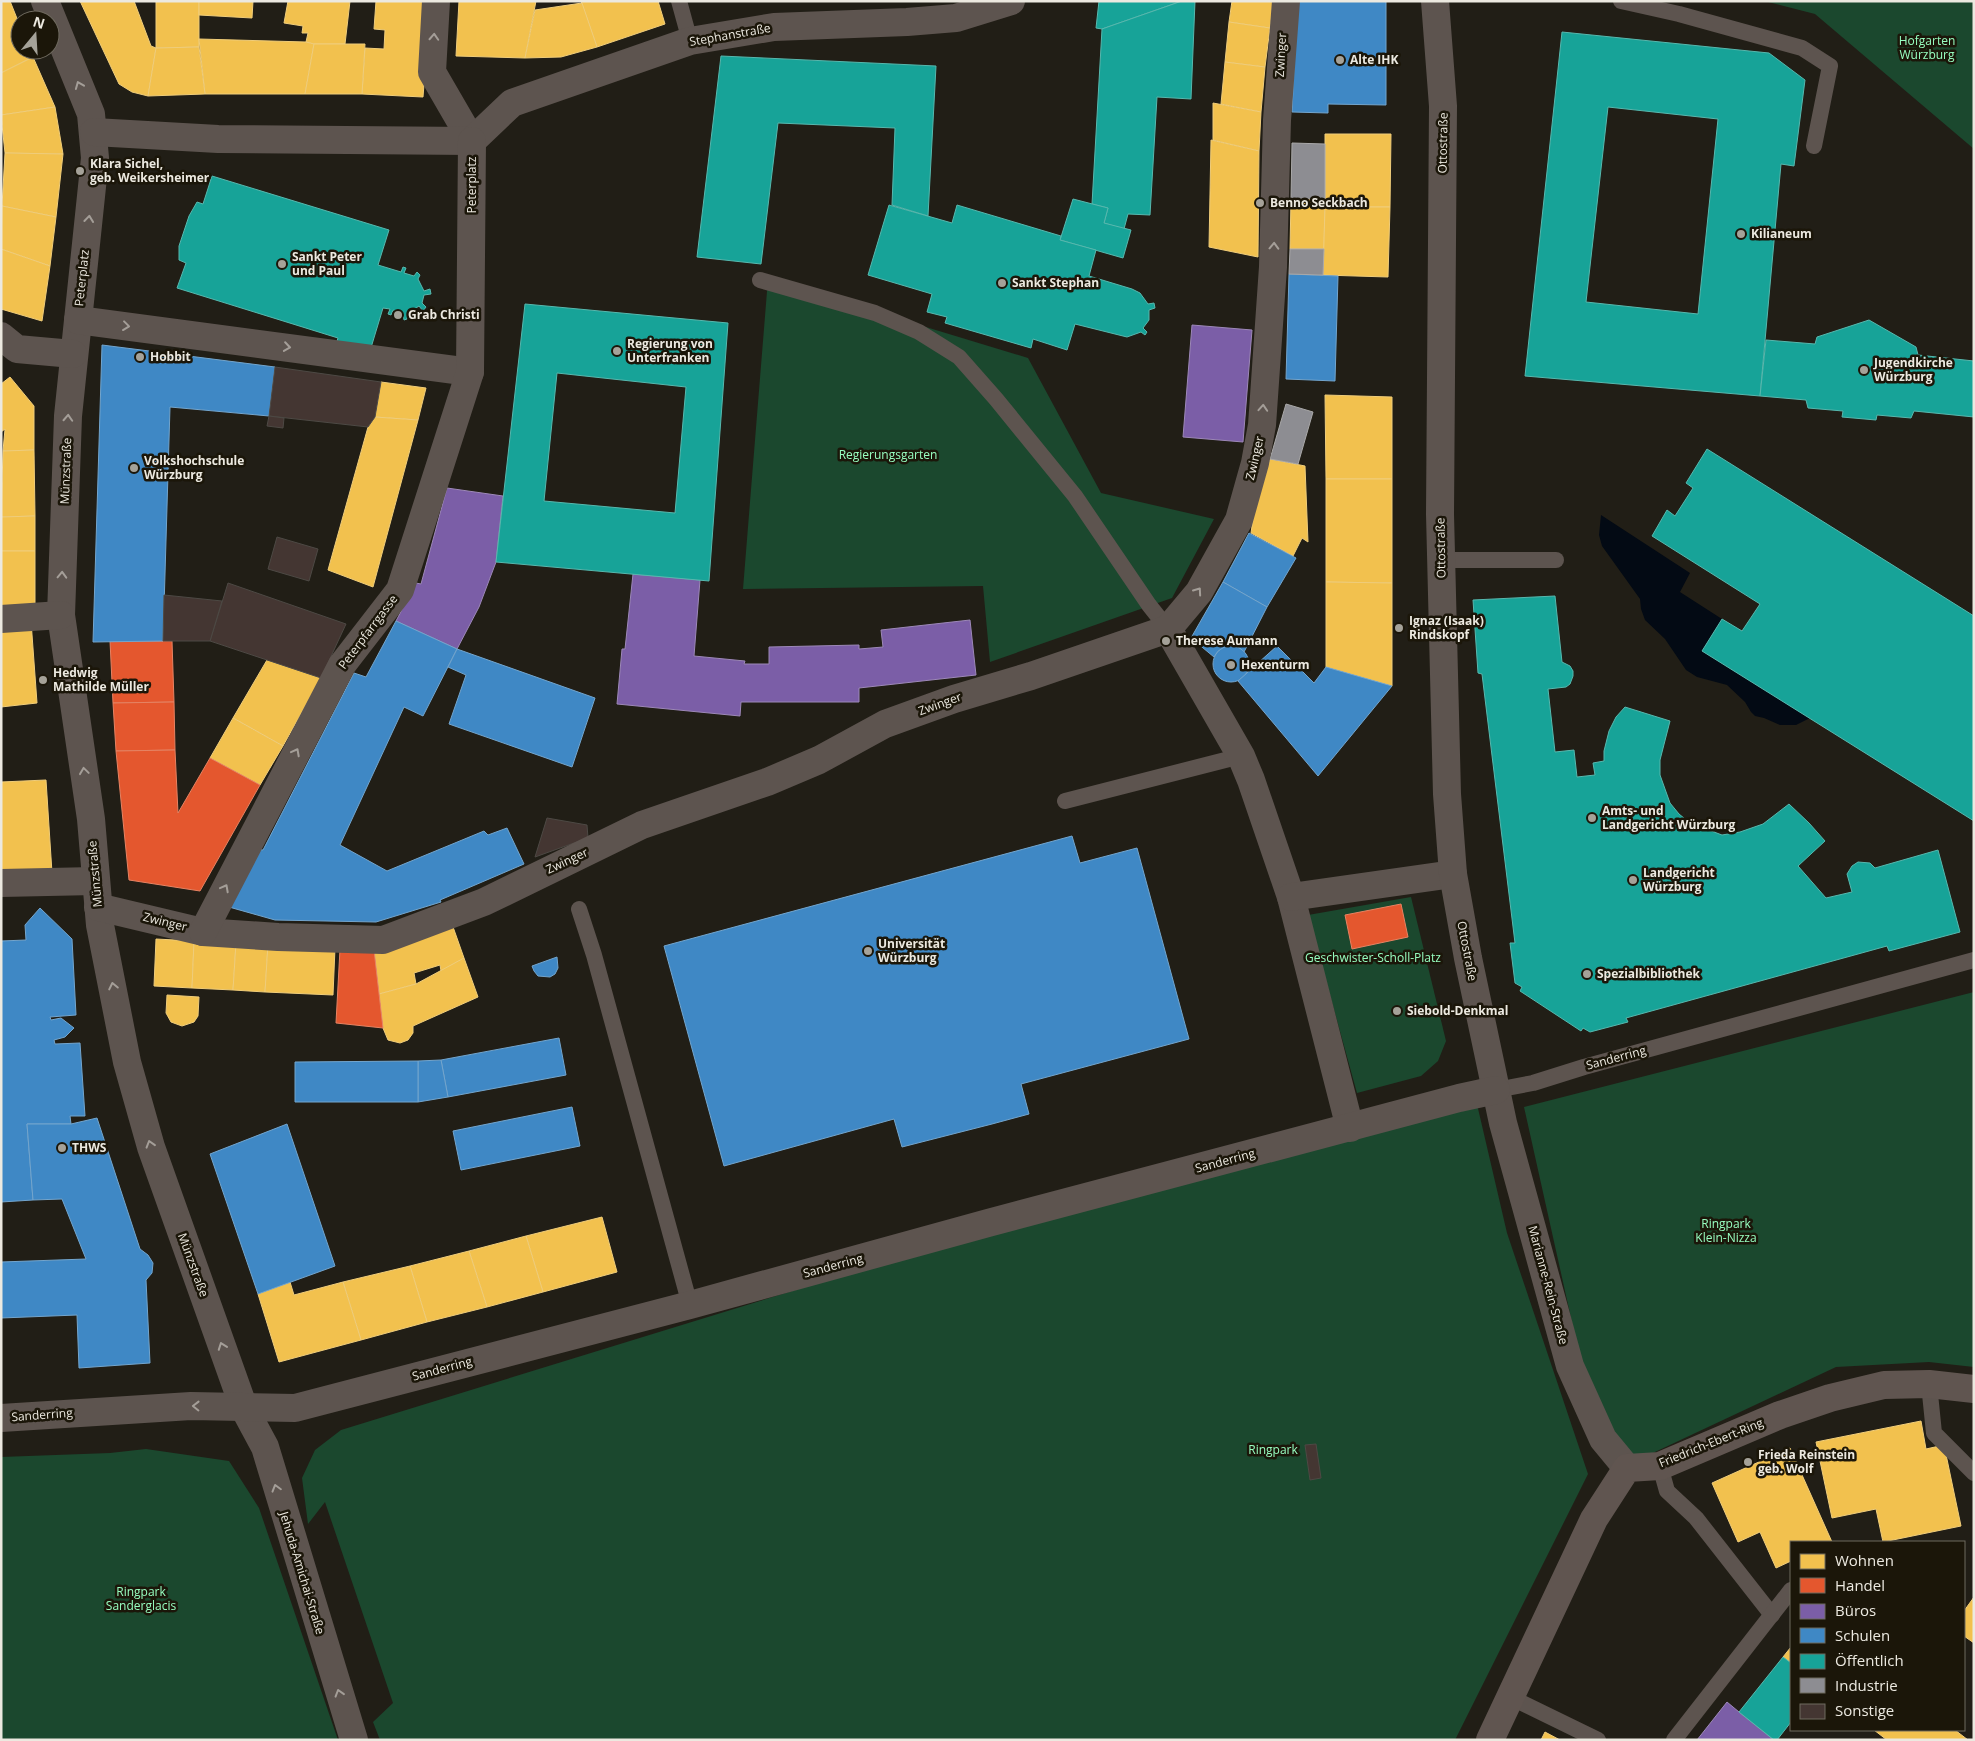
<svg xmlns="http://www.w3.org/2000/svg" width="1975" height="1741" font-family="'Open Sans',sans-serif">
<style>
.green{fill:#1b482e}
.water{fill:#030a14}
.homes{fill:#f2c14e;stroke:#f0cd7a}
.shops{fill:#e4572e;stroke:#e68363}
.offices{fill:#7b5ea7;stroke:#9d88b8}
.schools{fill:#3f88c5;stroke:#73a5cd}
.public{fill:#17a398;stroke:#57b8ae;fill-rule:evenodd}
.industry{fill:#8d8d92;stroke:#aaa9a9}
.building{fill:#443632;stroke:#4d4944}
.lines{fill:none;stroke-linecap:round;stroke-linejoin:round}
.service{stroke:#5d544f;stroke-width:16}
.minor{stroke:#5d544f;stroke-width:28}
.tertiary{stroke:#5d544f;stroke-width:28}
.secondary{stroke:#605550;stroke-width:28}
.oneway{stroke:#a49e98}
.poi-dot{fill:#a5a299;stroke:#1b1609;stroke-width:2}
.labels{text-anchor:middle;stroke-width:5;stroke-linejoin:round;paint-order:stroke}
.street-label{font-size:12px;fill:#ece9e0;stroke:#1b1609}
.park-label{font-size:12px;fill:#97fec0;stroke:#1b1609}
.poi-label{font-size:12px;font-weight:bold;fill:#ece9e0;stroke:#1b1609;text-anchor:start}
</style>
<rect width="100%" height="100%" fill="#211e16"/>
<g class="green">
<path d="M1764 1H1974V149L1815 14Z"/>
<path d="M768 279 1028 358 1101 493 1214 519 1172 598 990 662 983 586 743 589Z"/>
<path d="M1411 897 1446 1041 1438 1061 1421 1076 1357 1093 1308 915Z"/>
<path d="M1974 992V1367L1929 1362 1836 1367 1623 1467 1600 1448 1524 1107Z"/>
<path d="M1473 1087 1507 1233 1588 1474 1455 1740H380L373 1722 393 1703 325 1502 308 1524 302 1478 315 1450 341 1430 841 1276Z"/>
<path d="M146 1449 229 1461 259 1508 338 1740H1V1457L110 1453Z"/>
</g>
<path class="water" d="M1601 515 1690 573 1680 592 1722 619 1702 651 1810 718 1796 725H1780L1764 718 1755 716 1751 712 1745 702 1727 685 1697 677 1686 670 1665 639 1645 620 1641 609 1640 599 1602 546 1599 535Z"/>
<g class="homes">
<path d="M1 1H10L20 26V50H30L33 57 1 73Z"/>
<path d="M80 1H134L151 46 156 48 148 96 132 92 119 84Z"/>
<path d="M156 1H199V47L156 48Z"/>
<path d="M199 1H253L252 18 199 15Z"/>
<path d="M288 1H350L345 44H314L306 42 308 33H302L303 26 284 23Z"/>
<path d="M376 1H427L428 33 423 97 362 94 365 48 384 49 385 30 374 29Z"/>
<path d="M459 1H536L525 58 456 56Z"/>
<path d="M581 1H658L665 24 597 47Z"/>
<path d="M1232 1H1273L1270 28 1229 22Z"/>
<path d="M582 3 597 47 561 57 525 58 535 10Z"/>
<path d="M1229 22 1270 28 1265 67 1225 62Z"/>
<path d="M199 39 306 42 314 44 305 94H205Z"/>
<path d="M314 44H365L362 94H305Z"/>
<path d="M199 47 205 94 148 96 156 48Z"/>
<path d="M33 57 55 107 1 115V73Z"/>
<path d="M1225 62 1265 67 1261 112 1221 104Z"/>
<path d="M1213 103 1261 112 1259 151 1213 140Z"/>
<path d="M55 107 63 154 5 153 1 115Z"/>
<path d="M1325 134H1391L1390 207H1325Z"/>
<path d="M1211 140 1259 151 1258 257 1209 247Z"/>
<path d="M5 153 63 154 56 217 2 206Z"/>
<path d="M1291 199H1325L1324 249H1290Z"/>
<path d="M2 206 56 217 50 266 1 249Z"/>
<path d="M1325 207H1390L1388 277 1323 275Z"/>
<path d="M1 249 50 266 42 321 1 309Z"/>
<path d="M10 377 34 406V450L3 451 5 429 1 432V384Z"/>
<path d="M381 382 426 388 418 420 375 417Z"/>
<path d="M1325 395 1392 397V479H1326Z"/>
<path d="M375 417 418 420 373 587 328 570 368 427Z"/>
<path d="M34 450 35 516 1 517 3 451Z"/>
<path d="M1270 459 1305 466 1308 542 1302 538 1293 556 1251 533 1254 513Z"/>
<path d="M1326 479H1392V583L1326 582Z"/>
<path d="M35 516V551H1V517Z"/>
<path d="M1 551H35V607L1 609Z"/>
<path d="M1326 582 1392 583V686L1326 667Z"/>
<path d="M31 621 37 703 1 707V623Z"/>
<path d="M267 660 321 678 283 746 233 718Z"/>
<path d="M233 718 283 746 260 785 210 758Z"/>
<path d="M46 780 52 873 1 874V782Z"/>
<path d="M452 924 464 958 441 971 440 965 414 973 416 984 379 994 374 950Z"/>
<path d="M156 939 194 941 192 988 154 986Z"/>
<path d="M194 941 236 943 233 990 192 988Z"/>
<path d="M236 943 268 944 265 992 233 990Z"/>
<path d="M268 944 335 948 333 995 265 992Z"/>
<path d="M464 958 478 997 413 1026V1033L408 1040 400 1043 388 1040 383 1028 379 994 416 984Z"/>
<path d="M167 995 199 997 198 1016 194 1022 182 1026 171 1022 166 1013Z"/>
<path d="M602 1217 617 1272 543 1292 526 1236Z"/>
<path d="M526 1236 543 1292 487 1307 469 1251Z"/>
<path d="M469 1251 487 1307 427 1322 410 1266Z"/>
<path d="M410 1266 427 1322 361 1340 343 1282Z"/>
<path d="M290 1282 294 1295 343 1282 361 1340 279 1362 258 1294Z"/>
<path d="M1921 1421 1926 1449 1944 1445 1961 1526 1883 1542 1876 1509 1832 1518 1816 1442Z"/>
<path d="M1790 1448 1832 1542H1791V1561L1776 1568 1760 1532 1738 1542 1712 1483Z"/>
<path d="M1974 1597V1643L1964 1636V1611Z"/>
<path d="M1791 1647V1663L1783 1657Z"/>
<path d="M1874 1730H1955L1968 1740H1887Z"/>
<path d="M1545 1732 1560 1740H1541Z"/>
</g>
<g class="shops">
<path d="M110 641H172L174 702 113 703Z"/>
<path d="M174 702 175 750 116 751 113 703Z"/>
<path d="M175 750 178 813 210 758 260 785 200 891 129 880 116 751Z"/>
<path d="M1401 904 1408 937 1352 949 1345 915Z"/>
<path d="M340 949 374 950 383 1028 336 1023Z"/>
</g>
<g class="offices">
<path d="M1192 325 1252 330 1243 442 1183 437Z"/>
<path d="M447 488 503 496 496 562 479 607 457 649 396 621 416 583 421 584Z"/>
<path d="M633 574 700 580 694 656 745 661 744 664H769V647L859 645V649L883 647 881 630 970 620 976 675 859 688V702H741L740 716 617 704 622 649H625Z"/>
<path d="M1727 1702 1739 1712 1774 1740H1697Z"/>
</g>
<g class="schools">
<path d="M1297 1H1386V105L1328 104V113L1292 112Z"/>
<path d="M1289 274 1338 276 1335 381 1286 379Z"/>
<path d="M102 345 275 367 269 416 170 407 163 641 93 642Z"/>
<path d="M1249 533 1296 558 1267 607 1223 582Z"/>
<path d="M1223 582 1267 607 1244 652 1240 648 1228 646 1218 651 1214 657 1191 638Z"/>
<path d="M396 621 457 649 423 716 404 707 340 845 387 871 484 831 488 835 507 828 524 864 440 900 441 902 376 922 275 920 229 907 256 849 263 850 354 673 366 677Z"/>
<circle cx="1231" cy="664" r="18"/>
<path d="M1277 646 1314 683 1326 667 1392 686 1318 776 1238 681Z"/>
<path d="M457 649 595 698 572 767 449 724 466 675 448 667Z"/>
<path d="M1072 836 1080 863 1137 848 1189 1039 1021 1084 1029 1114 992 1124 902 1147 894 1119 724 1166 664 946Z"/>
<path d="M40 908 72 939 76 1015 50 1017 51 1020 61 1018 74 1028 65 1037 54 1040 55 1044 80 1043 85 1116H70L71 1124H27L33 1200 1 1202V941L26 940 25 925Z"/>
<path d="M557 957 558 968 555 974 550 977 538 976 534 971 532 966Z"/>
<path d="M559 1038 566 1075 448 1097 441 1060Z"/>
<path d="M441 1060 448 1097 418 1102V1061Z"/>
<path d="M418 1061V1102H295V1062Z"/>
<path d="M572 1107 580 1146 461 1170 453 1131Z"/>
<path d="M97 1118 140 1249 148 1255 153 1263 152 1273 146 1280 150 1363 79 1368 77 1315 1 1318V1262L86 1259 62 1199 33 1200 27 1124H71Z"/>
<path d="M287 1124 335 1266 258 1294 210 1154Z"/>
</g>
<g class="public">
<path d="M1099 1H1182L1102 29 1096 28Z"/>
<path d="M1182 1H1195L1191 99 1157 97 1150 215 1128 214 1124 229 1104 223 1108 208 1092 204 1102 29Z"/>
<path d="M1562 32 1769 53 1805 80 1794 166 1781 164 1760 396 1525 376ZM1608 107 1718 119 1698 314 1586 302Z"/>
<path d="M721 56 936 66 928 216 892 205 895 128 778 123 761 264 697 257Z"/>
<path d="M212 176 389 230 378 265 401 272 403 267 406 268 404 273 414 276 417 272 420 275 418 279 424 291 430 289 431 294 424 295 422 303 426 307 423 311 419 306 407 314V319L404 320 403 314 393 310 391 315 388 314 390 309 383 308 370 351 337 341 338 338 177 288 186 263 179 260V246L189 216 197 202 203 204Z"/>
<path d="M1073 199 1108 208 1104 223 1131 230 1123 258 1060 240Z"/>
<path d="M889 205 952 223 957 205 1061 236 1060 240 1096 250 1089 276 1132 289 1140 293 1148 304 1154 303 1155 308 1149 310V320L1143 328 1147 332 1145 335 1141 332 1127 337 1075 324 1067 350 1033 339 1031 348 945 323 947 317 927 312 932 294 868 275Z"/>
<path d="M525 304 728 323 709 581 496 562ZM557 373 686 387 675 513 544 501Z"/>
<path d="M1869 320 1916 347 1918 355 1974 361V417L1914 411 1911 418 1877 415 1876 420 1842 417 1843 411 1808 408 1806 400 1760 396 1766 340 1815 344 1817 337Z"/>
<path d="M1707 449 1974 616V821L1702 651 1722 619 1742 631 1760 604 1652 536 1667 510 1675 516 1693 488 1686 483Z"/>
<path d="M1555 596 1562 662 1570 666 1573 671V676L1570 684 1566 687 1548 689 1555 752 1574 750 1577 777 1595 775 1593 763 1604 761V751L1609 731 1616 717 1625 707 1670 721 1660 760V775L1670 803 1679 814 1690 823 1722 835 1740 832 1763 824 1789 804 1809 823 1825 841 1798 866 1826 898 1852 892 1847 874 1852 866 1858 862 1870 863 1875 868 1938 850 1960 932 1889 951 1887 946 1626 1018 1628 1022 1590 1032 1583 1028 1581 1031 1520 991 1522 987 1515 983 1510 943H1515L1482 674 1478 673 1473 600Z"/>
<path d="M1783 1657 1791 1663V1722L1777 1740H1774L1739 1712Z"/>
</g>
<g class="industry">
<path d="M1292 143 1325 144V199H1291Z"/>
<path d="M1290 249H1324L1323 275 1289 274Z"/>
<path d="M1286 404 1313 412 1298 464 1270 459Z"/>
</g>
<g class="building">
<path d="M275 367 381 382 375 417 368 427 269 416Z"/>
<path d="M269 416 284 418 283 428 267 426Z"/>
<path d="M277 537 318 549 309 581 268 569Z"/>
<path d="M228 583 346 624 321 678 210 641Z"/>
<path d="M164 595 222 601 210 641H163Z"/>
<path d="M547 818 587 825 588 838 535 857Z"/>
<path d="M1316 1444 1321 1478 1310 1480 1305 1445Z"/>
</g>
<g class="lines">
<g class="service">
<path d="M679 1 690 41"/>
<path d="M1621 1 1679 14 1802 48 1830 66 1814 146"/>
<path d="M760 280 875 313 919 332 959 357 996 399 1075 496 1149 605 1168 629"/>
<path d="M1441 560H1556"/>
<path d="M1065 801 1241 756"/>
<path d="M579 909 594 955 690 1305"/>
<path d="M1496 1090 1533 1083 1584 1067 1974 960"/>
<path d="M1929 1384 1934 1433 1974 1473"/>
<path d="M1660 1466 1667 1491 1696 1518 1772 1615"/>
<path d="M1510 1697 1598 1740"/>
<path d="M1674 1740 1791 1590"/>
</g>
<g class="minor">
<path d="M45 1 91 114 95 158 68 416 61 615 91 819 100 925 127 1062 151 1147 244 1408"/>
<path d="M436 1 432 72 472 141"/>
<path d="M94 132 218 139 472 141"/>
<path d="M472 141 512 103 690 41 774 27 907 22 956 18 1011 1"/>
<path d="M78 320 470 372"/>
<path d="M1 336 17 349 73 354"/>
<path d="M1 619 61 615"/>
<path d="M1168 629 1241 756 1251 780 1291 897 1350 1128"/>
<path d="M1 883 95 881"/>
<path d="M1291 897 1453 874"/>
<path d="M98 907 203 932 278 937 383 940 484 902 642 825 767 782 819 760 885 724 954 699 1031 676 1168 629 1199 592 1239 520 1255 463 1262 425 1273 267 1277 120 1286 1"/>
<path d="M203 932 342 665 400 590 470 372 472 141"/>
</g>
<g class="tertiary">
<path d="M1435 1 1443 106 1440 514 1447 794 1453 874 1468 958 1503 1123 1570 1366 1603 1439 1627 1468"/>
<path d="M244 1408 265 1447 354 1740"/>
<path d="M1 1418 191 1406 295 1408 690 1305 988 1223 1459 1098 1496 1090"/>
</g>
<path class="secondary" d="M1490 1740 1594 1519 1627 1468 1660 1466 1780 1415 1830 1398 1884 1385 1929 1384 1974 1389"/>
</g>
<defs><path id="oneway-chevron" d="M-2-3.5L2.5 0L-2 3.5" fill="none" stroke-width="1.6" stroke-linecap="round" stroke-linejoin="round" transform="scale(1.25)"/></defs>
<g class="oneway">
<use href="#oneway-chevron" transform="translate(434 37) rotate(-87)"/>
<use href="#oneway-chevron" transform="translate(79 85) rotate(-112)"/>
<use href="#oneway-chevron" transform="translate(89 219) rotate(-84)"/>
<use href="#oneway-chevron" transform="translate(1274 246) rotate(-88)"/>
<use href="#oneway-chevron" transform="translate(126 326) rotate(7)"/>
<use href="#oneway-chevron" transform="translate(287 347) rotate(8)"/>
<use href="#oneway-chevron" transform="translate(1263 408) rotate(-86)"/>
<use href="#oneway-chevron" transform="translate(68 418) rotate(-87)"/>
<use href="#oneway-chevron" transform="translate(62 575) rotate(-88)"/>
<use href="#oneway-chevron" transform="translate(1198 591) rotate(-55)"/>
<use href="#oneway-chevron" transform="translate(296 752) rotate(-62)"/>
<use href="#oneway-chevron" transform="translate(84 771) rotate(-98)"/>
<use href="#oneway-chevron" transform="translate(225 888) rotate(-62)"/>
<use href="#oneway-chevron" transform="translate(113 986) rotate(-102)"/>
<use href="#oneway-chevron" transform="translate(150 1144) rotate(-107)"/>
<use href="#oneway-chevron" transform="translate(222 1346) rotate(-110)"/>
<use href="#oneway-chevron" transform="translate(196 1406) rotate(-179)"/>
<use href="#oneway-chevron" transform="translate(276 1488) rotate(-106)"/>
<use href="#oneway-chevron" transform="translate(339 1693) rotate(-107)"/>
</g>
<g class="poi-dot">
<circle cx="1340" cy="60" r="5"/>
<circle cx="80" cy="171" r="5"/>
<circle cx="1260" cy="203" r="5"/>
<circle cx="1741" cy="234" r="5"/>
<circle cx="282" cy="264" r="5"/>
<circle cx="1002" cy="283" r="5"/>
<circle cx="398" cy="315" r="5"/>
<circle cx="617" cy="351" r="5"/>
<circle cx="140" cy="357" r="5"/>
<circle cx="1864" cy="370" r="5"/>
<circle cx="134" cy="468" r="5"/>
<circle cx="1399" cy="628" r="5"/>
<circle cx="1166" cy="641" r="5"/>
<circle cx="1231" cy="665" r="5"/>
<circle cx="43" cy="680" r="5"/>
<circle cx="1592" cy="818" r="5"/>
<circle cx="1633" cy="880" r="5"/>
<circle cx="868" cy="951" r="5"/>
<circle cx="1587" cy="974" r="5"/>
<circle cx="1397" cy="1011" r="5"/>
<circle cx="62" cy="1148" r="5"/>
<circle cx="1748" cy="1462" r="5"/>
</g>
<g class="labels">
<g class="street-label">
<text transform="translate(730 35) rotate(-10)" y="4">Stephanstraße</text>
<text transform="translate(1281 55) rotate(-87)" y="4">Zwinger</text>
<text transform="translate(1443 143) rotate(-89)" y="4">Ottostraße</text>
<text transform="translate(472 185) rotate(-90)" y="4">Peterplatz</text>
<text transform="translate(82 278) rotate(-84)" y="4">Peterplatz</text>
<text transform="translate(1255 458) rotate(-77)" y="4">Zwinger</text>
<text transform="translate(66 471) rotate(-88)" y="4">Münzstraße</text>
<text transform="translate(1441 548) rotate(-91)" y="4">Ottostraße</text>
<text transform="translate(368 632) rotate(-53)" y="4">Peterpfarrgasse</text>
<text transform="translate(940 704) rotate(-20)" y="4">Zwinger</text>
<text transform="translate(567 861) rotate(-25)" y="4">Zwinger</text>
<text transform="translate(95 874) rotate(-95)" y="4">Münzstraße</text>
<text transform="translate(165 922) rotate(14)" y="4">Zwinger</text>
<text transform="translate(1467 951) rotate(79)" y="4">Ottostraße</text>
<text transform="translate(1616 1058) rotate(-15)" y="4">Sanderring</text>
<text transform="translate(1225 1161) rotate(-15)" y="4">Sanderring</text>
<text transform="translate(193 1265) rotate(70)" y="4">Münzstraße</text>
<text transform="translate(833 1266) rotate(-15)" y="4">Sanderring</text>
<text transform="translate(1548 1285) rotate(75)" y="4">Marianne-Rein-Straße</text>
<text transform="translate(442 1369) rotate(-15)" y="4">Sanderring</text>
<text transform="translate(42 1415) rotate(-4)" y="4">Sanderring</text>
<text transform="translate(1711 1443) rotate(-22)" y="4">Friedrich-Ebert-Ring</text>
<text transform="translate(302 1573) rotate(73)" y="4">Jehuda-Amichai-Straße</text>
</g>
<g class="park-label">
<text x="1927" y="45">Hofgarten<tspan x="1927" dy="14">Würzburg</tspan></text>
<text x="888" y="459">Regierungsgarten</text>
<text x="1373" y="962">Geschwister-Scholl-Platz</text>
<text x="1726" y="1228">Ringpark<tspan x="1726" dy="14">Klein-Nizza</tspan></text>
<text x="1273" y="1454">Ringpark</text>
<text x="141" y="1596">Ringpark<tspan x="141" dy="14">Sanderglacis</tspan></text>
</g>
<g class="poi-label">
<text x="1350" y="64">Alte IHK</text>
<text x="90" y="168">Klara Sichel,<tspan x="90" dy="14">geb. Weikersheimer</tspan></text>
<text x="1270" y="207">Benno Seckbach</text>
<text x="1751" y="238">Kilianeum</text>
<text x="292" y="261">Sankt Peter<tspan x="292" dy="14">und Paul</tspan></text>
<text x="1012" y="287">Sankt Stephan</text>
<text x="408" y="319">Grab Christi</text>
<text x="627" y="348">Regierung von<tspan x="627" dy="14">Unterfranken</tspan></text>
<text x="150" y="361">Hobbit</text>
<text x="1874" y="367">Jugendkirche<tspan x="1874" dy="14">Würzburg</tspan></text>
<text x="144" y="465">Volkshochschule<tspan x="144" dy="14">Würzburg</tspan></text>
<text x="1409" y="625">Ignaz (Isaak)<tspan x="1409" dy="14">Rindskopf</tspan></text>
<text x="1176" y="645">Therese Aumann</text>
<text x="1241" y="669">Hexenturm</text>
<text x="53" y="677">Hedwig<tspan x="53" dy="14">Mathilde Müller</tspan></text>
<text x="1602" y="815">Amts- und<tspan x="1602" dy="14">Landgericht Würzburg</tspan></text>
<text x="1643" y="877">Landgericht<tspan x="1643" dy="14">Würzburg</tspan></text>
<text x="878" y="948">Universität<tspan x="878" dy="14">Würzburg</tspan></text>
<text x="1597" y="978">Spezialbibliothek</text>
<text x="1407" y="1015">Siebold-Denkmal</text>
<text x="72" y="1152">THWS</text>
<text x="1758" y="1459">Frieda Reinstein<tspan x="1758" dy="14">geb. Wolf</tspan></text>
</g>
</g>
<rect width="1975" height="1741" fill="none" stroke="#ece9e0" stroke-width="5"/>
<rect x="1790" y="1541" width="175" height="190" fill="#1b1609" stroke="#6f6a5f"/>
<rect x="1800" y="1554" width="25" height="15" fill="#f2c14e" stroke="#6f6a5f"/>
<text x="1835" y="1566" font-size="15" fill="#ece9e0">Wohnen</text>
<rect x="1800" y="1578" width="25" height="15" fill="#e4572e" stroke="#6f6a5f"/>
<text x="1835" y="1591" font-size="15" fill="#ece9e0">Handel</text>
<rect x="1800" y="1604" width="25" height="15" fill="#7b5ea7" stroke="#6f6a5f"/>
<text x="1835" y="1616" font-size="15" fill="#ece9e0">Büros</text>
<rect x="1800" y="1628" width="25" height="15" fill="#3f88c5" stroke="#6f6a5f"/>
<text x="1835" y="1641" font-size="15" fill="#ece9e0">Schulen</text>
<rect x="1800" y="1654" width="25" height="15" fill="#17a398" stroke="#6f6a5f"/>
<text x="1835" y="1666" font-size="15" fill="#ece9e0">Öffentlich</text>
<rect x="1800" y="1678" width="25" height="15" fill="#8d8d92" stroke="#6f6a5f"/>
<text x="1835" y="1691" font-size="15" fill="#ece9e0">Industrie</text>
<rect x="1800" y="1704" width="25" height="15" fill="#443632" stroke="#6f6a5f"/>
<text x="1835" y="1716" font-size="15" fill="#ece9e0">Sonstige</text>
<g transform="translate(35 35) rotate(18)"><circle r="24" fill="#1b1609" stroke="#6f6a5f"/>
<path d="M0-4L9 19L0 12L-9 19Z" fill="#a5a299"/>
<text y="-8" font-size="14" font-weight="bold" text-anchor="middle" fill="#ece9e0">N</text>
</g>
</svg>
